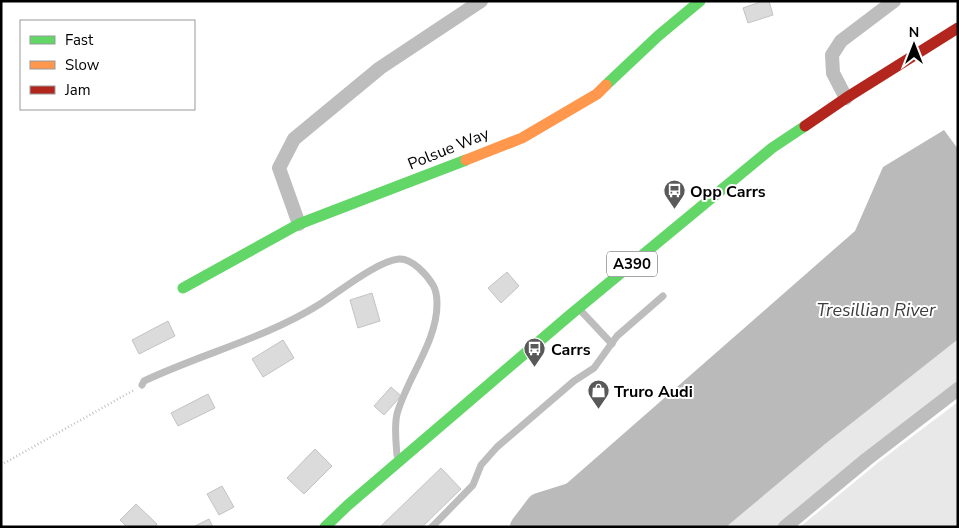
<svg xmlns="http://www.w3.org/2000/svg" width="959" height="528" font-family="'Nunito Sans',sans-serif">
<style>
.green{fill:#e8e8e8}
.water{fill:#bababa}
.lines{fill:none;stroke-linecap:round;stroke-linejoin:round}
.river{stroke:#bababa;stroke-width:26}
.building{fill:#dbdbdb;stroke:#c3c3c3}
.path{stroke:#c2c2c2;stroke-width:2.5;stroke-dasharray:1 2.5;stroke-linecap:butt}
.lane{stroke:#bdbdbd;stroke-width:7}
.street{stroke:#bdbdbd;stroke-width:14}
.fast{stroke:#63d668;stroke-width:11}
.slow{stroke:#ff974d;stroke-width:11}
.jam{stroke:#b3261e;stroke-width:11}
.labels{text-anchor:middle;stroke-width:4;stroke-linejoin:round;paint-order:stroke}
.shield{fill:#fff;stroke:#4c4c4c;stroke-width:1}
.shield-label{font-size:15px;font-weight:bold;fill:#000}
.street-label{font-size:16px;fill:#000;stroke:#fff}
.poi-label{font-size:16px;font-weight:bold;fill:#000;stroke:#fff;text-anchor:start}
.water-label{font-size:18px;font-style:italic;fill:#3d3d3d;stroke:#fff}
</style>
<rect width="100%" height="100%" fill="#fff"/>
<g class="green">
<path d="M958 282V381L780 527H544Z"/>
<path d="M958 402V527H800L880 461Z"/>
</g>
<path class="water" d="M944 130 958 149 957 340 825 444 726 527H517L855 231 883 167Z"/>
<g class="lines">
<path class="river" d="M523 527 539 506 574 495"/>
</g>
<g class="building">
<path d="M763 1H769L773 15 748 23 743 8Z"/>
<path d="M507 272 519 286 501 303 488 288Z"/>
<path d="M372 293 380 321 358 328 350 300Z"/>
<path d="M168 321 175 336 139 354 132 340Z"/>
<path d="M283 340 294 358 263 377 252 359Z"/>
<path d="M391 387 401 396 384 415 374 406Z"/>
<path d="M208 394 215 408 178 426 171 413Z"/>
<path d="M315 449 332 466 304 494 287 478Z"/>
<path d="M441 468 461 489 422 527H380Z"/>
<path d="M222 486 234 507 219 515 207 494Z"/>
<path d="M136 504 157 524 155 527H127L120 520Z"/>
<path d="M209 519 213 527H193Z"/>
</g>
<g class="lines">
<path class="path" d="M1 465 134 390"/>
<g class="lane">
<path d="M582 312 612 344"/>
<path d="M142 385 144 381C201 354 266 338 320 304 339 292 377 261 399 259 412 258 427 275 433 285 436 290 437 299 437 304 437 342 407 378 397 414 394 427 396 442 397 455"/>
<path d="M432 527 473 485 481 465 497 447 574 381 594 368 617 336 663 296"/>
</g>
<g class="street">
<path d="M846 98 833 73 832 55 841 41 894 1"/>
<path d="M299 224 279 168 294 139 380 68 481 1"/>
<path d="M785 527 867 459 958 389"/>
</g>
<g class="fast">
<path d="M606 85 658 36 700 1"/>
<path d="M183 288 299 224 466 160"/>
<path d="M325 527 348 505 570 315 772 148 805 126"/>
</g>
<path class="slow" d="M466 160 522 138 597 94 606 85"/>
<path class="jam" d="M805 126 846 98 958 28"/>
</g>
<defs>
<symbol id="bus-pin" viewBox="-11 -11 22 30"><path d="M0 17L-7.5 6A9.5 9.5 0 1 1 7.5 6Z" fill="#595959" stroke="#fff"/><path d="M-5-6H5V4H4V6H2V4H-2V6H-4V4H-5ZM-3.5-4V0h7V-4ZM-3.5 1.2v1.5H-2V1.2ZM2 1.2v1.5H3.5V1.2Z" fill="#fff"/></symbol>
<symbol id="shop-pin" viewBox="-11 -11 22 30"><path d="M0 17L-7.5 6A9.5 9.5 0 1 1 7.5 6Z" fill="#595959" stroke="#fff"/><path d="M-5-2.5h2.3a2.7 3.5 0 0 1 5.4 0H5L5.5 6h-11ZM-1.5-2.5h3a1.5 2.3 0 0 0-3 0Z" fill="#fff"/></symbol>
</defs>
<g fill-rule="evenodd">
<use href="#bus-pin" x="662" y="178" width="25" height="34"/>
<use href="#bus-pin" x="522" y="336" width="25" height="34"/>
<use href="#shop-pin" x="586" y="378" width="25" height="34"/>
</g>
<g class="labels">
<rect class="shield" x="607" y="251.5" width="50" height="25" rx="4"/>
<g class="shield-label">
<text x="632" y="269">A390</text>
</g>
<g class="street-label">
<text transform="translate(448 148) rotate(-22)" y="6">Polsue Way</text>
</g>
<g class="poi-label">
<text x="690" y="197">Opp Carrs</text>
<text x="551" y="355">Carrs</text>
<text x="614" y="397">Truro Audi</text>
</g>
<g class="water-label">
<text x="876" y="316">Tresillian River</text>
</g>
</g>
<rect width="959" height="528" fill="none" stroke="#000000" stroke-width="5"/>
<rect x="20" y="20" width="175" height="90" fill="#ffffff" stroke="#999999"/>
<rect x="30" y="36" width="25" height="8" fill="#63d668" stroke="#999999"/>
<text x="65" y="45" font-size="15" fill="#000000">Fast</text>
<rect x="30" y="61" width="25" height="8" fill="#ff974d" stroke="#999999"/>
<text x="65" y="70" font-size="15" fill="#000000">Slow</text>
<rect x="30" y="86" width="25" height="8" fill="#b3261e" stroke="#999999"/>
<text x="65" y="95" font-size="15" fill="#000000">Jam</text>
<g transform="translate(914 45)" stroke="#ffffff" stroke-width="4" paint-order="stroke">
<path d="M0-4L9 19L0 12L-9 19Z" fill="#000000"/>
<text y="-8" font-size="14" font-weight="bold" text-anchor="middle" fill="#000000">N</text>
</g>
</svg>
